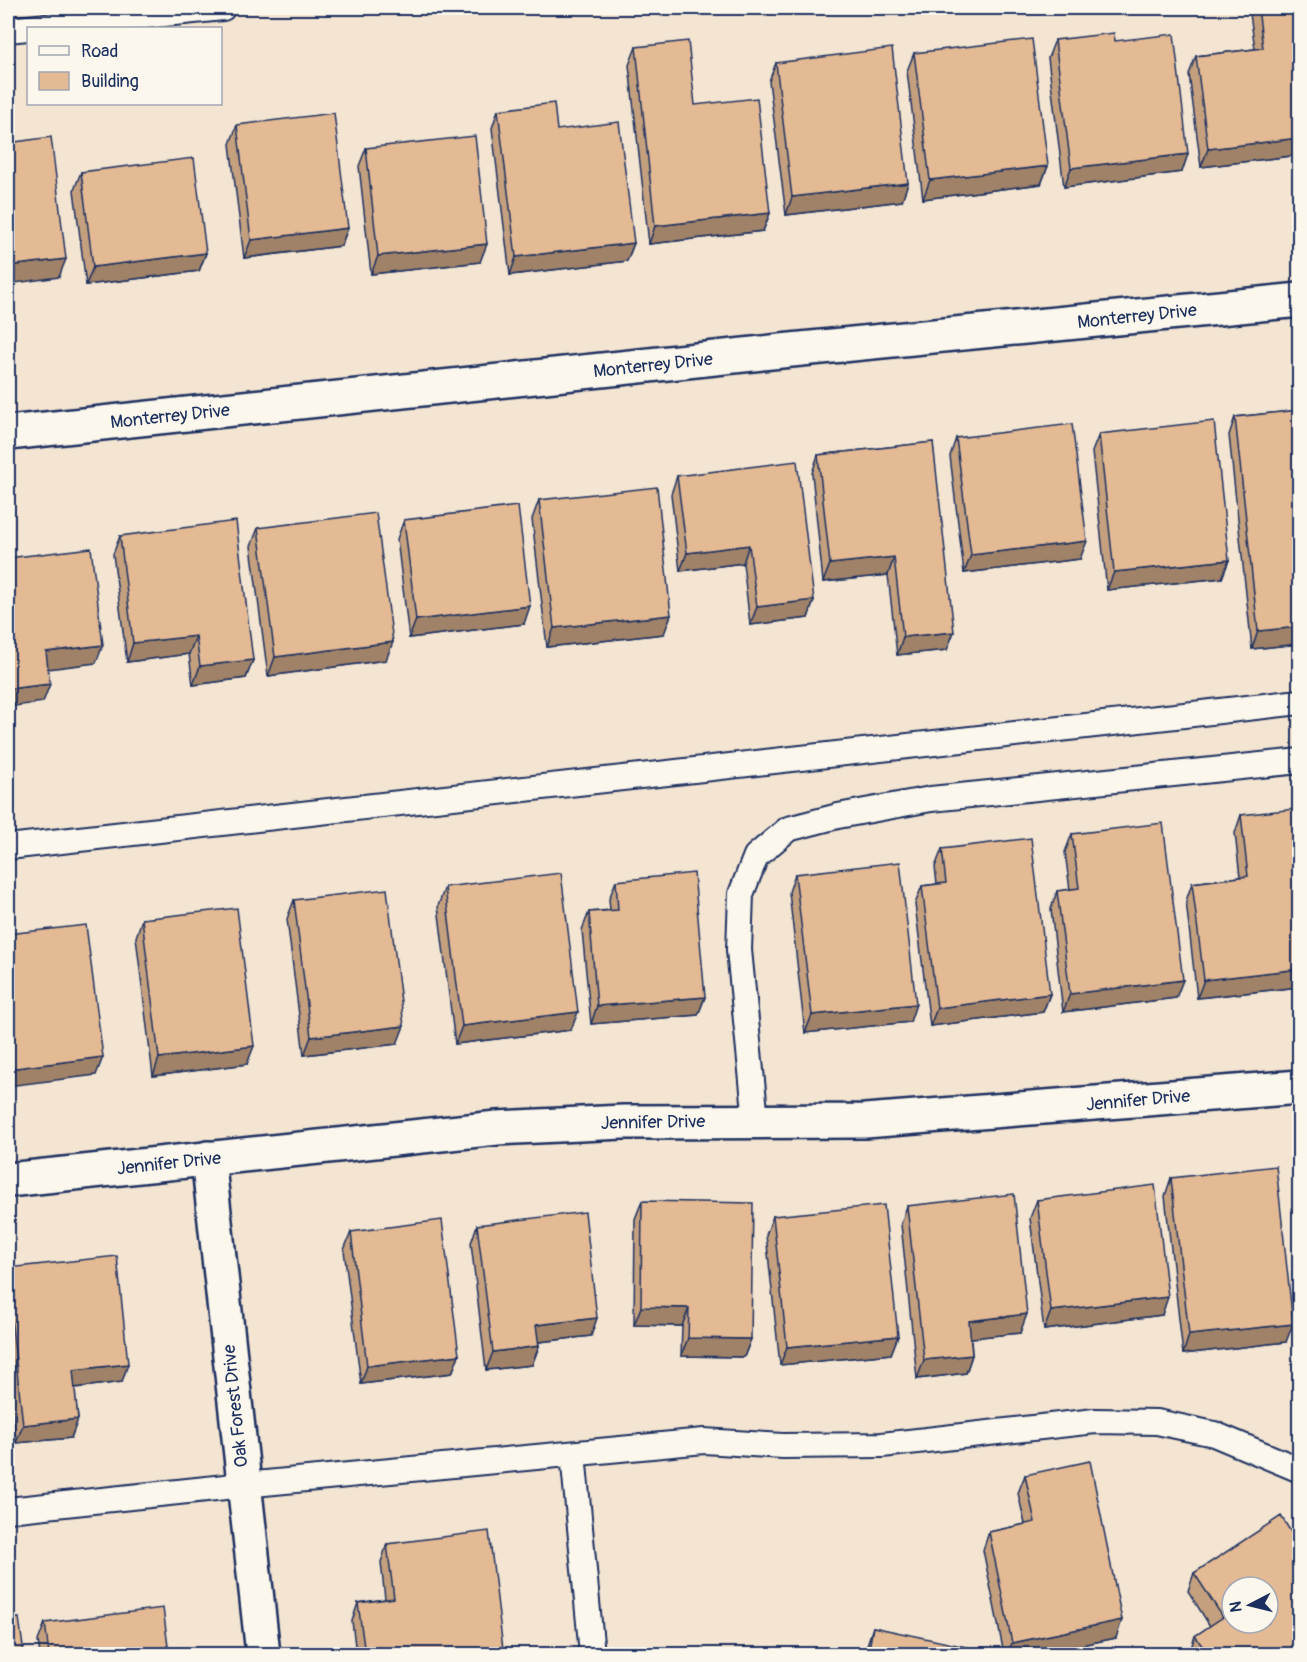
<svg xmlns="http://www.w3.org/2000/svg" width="1307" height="1662" font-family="Pangolin,sans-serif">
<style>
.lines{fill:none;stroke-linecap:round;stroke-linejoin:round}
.service-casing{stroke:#1b2f5e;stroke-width:28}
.minor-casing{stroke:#1b2f5e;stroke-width:38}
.service{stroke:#fbf7ec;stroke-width:24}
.minor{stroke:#fbf7ec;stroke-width:33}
.wall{fill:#c4a07f;stroke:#1b2f5e;stroke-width:1.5}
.shaded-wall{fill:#a08268;stroke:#1b2f5e;stroke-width:1.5}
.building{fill:#e4ba94;stroke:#1b2f5e;stroke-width:1.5;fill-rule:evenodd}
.labels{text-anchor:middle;stroke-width:4.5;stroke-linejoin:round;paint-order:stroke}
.street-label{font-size:18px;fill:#1b2f5e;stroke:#fbf7ec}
</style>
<rect width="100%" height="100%" fill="#f4e5d2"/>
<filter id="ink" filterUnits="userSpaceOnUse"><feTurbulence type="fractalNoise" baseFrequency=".0167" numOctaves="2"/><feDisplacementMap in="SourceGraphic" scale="12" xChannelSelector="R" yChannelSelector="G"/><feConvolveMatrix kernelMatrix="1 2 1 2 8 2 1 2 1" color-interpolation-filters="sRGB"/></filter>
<g filter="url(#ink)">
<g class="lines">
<defs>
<g id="service">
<path d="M8 30 223 8"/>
<path d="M8 847 1300 702"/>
<path d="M756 1121 739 950 741 894 756 856 788 829 838 816 931 799 1300 761"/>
<path d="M573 1454 592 1654"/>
<path d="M8 1510 244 1485 704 1441 783 1446 882 1445 1095 1421 1157 1422 1214 1434 1300 1470"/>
</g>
<g id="minor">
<path d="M8 433 781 351 1300 300"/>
<path d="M208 1158 263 1654"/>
<path d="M8 1180 497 1128 623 1122 865 1121 1300 1087"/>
</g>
</defs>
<use href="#service" class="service-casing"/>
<use href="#minor" class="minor-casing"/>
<use href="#service" class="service"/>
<use href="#minor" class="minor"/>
</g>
<g class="wall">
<path d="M1253 8H1299V155L1201 167 1189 74 1196 56 1255 49 1250 14Z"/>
<path d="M1055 40 1115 41 1182 172 1064 187 1048 58Z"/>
<path d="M636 47 695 105 770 213 763 231 649 244 629 65Z"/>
<path d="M914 53 1048 166 1041 184 923 199 907 71Z"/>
<path d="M776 63 902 201 786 215 769 81Z"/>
<path d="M498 110 557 130 634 243 627 261 510 275 492 128Z"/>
<path d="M237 125 348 228 341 246 244 258 230 144Z"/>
<path d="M366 148 480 262 371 274 359 166Z"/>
<path d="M81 172 206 253 199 271 86 285 74 190Z"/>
<path d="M1299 410V644L1252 649 1229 435 1235 417Z"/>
<path d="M1099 434 1229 560 1222 578 1107 590 1092 452Z"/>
<path d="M956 438 1080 559 964 573 950 456Z"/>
<path d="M933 442 947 650 897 655 888 575 823 582 812 473 818 455Z"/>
<path d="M677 476 814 600 808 618 750 625 743 563 680 571 671 494Z"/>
<path d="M539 500 664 634 547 647 532 519Z"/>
<path d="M404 520 524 624 409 638 397 539Z"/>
<path d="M258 528 386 660 268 676 251 546Z"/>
<path d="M120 536 253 660 246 678 193 685 189 654 127 662 113 554Z"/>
<path d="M1241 815 1299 851V987L1197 998 1186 901 1192 883 1240 877 1235 833Z"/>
<path d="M1072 834 1176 998 1063 1012 1051 909 1057 891 1070 890 1065 852Z"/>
<path d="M942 849 1050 994 1043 1012 930 1026 915 904 922 886 937 884 935 867Z"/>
<path d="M795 874 910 1022 805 1033 789 892Z"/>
<path d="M616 881 705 997 698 1015 591 1024 582 930 589 912 610 910 609 899Z"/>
<path d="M445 887 571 1030 455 1044 438 906Z"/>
<path d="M294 900 397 1044 304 1055 287 919Z"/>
<path d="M142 919 247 1064 153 1076 136 937Z"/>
<path d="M1171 1178 1286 1342 1183 1354 1165 1196Z"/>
<path d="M1037 1200 1162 1315 1044 1330 1030 1218Z"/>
<path d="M642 1201 751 1339 744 1357 681 1356 682 1326 634 1325 635 1219Z"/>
<path d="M907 1206 1020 1333 971 1338 972 1355 966 1373 917 1379 901 1224Z"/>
<path d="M773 1216 898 1336 891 1354 780 1365 766 1235Z"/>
<path d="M477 1225 591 1336 538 1342 539 1346 532 1365 486 1370 471 1243Z"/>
<path d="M351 1232 459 1355 452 1373 361 1384 344 1250Z"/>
<path d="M8 1268 122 1382 74 1388 78 1419 71 1438 16 1443 8 1366Z"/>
<path d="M1025 1475 1116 1638 1036 1654H1004L983 1550 989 1532 1025 1524 1018 1493Z"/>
<path d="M387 1544 501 1654H356L352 1621 358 1603 385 1599 381 1562Z"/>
<path d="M1194 1573 1299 1654H1189L1195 1636 1210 1626 1188 1591Z"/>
<path d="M45 1623 169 1654H40L38 1641Z"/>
<path d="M873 1627 984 1654H865L867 1645Z"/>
</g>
<g class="shaded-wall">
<path d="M1299 138V155L1201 167 1208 149Z"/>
<path d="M1188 154 1182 172 1064 187 1071 168Z"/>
<path d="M1048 166 1041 184 923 199 930 180Z"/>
<path d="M908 183 902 201 786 215 792 197Z"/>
<path d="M770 213 763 231 649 244 655 226Z"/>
<path d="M348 228 341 246 244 258 251 240Z"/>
<path d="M634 243 627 261 510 275 516 257Z"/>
<path d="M487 244 480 262 371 274 378 256Z"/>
<path d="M206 253 199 271 86 285 93 267Z"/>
<path d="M66 259 59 277 8 284V266Z"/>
<path d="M1087 541 1080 559 964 573 971 555Z"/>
<path d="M749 545 743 563 680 571 687 553Z"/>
<path d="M894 557 888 575 823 582 830 564Z"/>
<path d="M1229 560 1222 578 1107 590 1114 572Z"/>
<path d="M814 600 808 618 750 625 757 607Z"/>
<path d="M530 606 524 624 409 638 416 620Z"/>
<path d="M671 615 664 634 547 647 554 628Z"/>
<path d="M1299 627V644L1252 649 1258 631Z"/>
<path d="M954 632 947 650 897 655 903 637Z"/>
<path d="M196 636 189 654 127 662 133 643Z"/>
<path d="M393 642 386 660 268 676 275 657Z"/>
<path d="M103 645 96 663 39 670 46 652Z"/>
<path d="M253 660 246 678 193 685 200 666Z"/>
<path d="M50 684 43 702 8 707V689Z"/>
<path d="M1299 969V987L1197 998 1204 980Z"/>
<path d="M1183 980 1176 998 1063 1012 1070 994Z"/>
<path d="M1050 994 1043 1012 930 1026 937 1008Z"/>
<path d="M705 997 698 1015 591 1024 597 1006Z"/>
<path d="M916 1004 910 1022 805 1033 812 1015Z"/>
<path d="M578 1012 571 1030 455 1044 462 1026Z"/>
<path d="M404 1026 397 1044 304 1055 311 1037Z"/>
<path d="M254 1046 247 1064 153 1076 159 1058Z"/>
<path d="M103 1057 96 1075 8 1086V1069Z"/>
<path d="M1168 1297 1162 1315 1044 1330 1051 1311Z"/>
<path d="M641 1307 689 1308 682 1326 634 1325Z"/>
<path d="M1027 1314 1020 1333 962 1339 969 1321Z"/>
<path d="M597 1318 591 1336 530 1343 536 1325Z"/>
<path d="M1293 1324 1286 1342 1183 1354 1189 1335Z"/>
<path d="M898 1336 891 1354 780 1365 787 1347Z"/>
<path d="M688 1338 751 1339 744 1357 681 1356Z"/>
<path d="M539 1346 532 1365 486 1370 493 1352Z"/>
<path d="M459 1355 452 1373 361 1384 367 1366Z"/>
<path d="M972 1355 966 1373 917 1379 924 1360Z"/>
<path d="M128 1364 122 1382 66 1389 73 1370Z"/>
<path d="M78 1419 71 1438 16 1443 23 1425Z"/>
<path d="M1122 1620 1116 1638 1036 1654H1007L1012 1643Z"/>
<path d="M1299 1643V1654H1282Z"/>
<path d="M503 1649 501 1654H456Z"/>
</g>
<g class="building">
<path d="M1258 8H1299V138L1208 149 1196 56 1263 48Z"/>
<path d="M1114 33 1115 41 1174 34 1188 154 1071 168 1055 40Z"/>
<path d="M1032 39 1048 166 930 180 914 53Z"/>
<path d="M688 41 695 105 757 98 770 213 655 226 636 47Z"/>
<path d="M892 48 908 183 792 197 776 63Z"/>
<path d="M554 103 557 130 619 122 634 243 516 257 498 110Z"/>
<path d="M334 113 348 228 251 240 237 125Z"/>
<path d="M475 136 487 244 378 256 366 148Z"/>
<path d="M51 137 66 259 8 266V143Z"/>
<path d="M194 158 206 253 93 267 81 172Z"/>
<path d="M1299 410V627L1258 631 1235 417Z"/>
<path d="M1214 421 1229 560 1114 572 1099 434Z"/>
<path d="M1072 424 1087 541 971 555 956 438Z"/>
<path d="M933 442 954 632 903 637 894 557 830 564 818 455Z"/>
<path d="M797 461 814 600 757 607 749 545 687 553 677 476Z"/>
<path d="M657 487 671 615 554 628 539 500Z"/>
<path d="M518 506 530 606 416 620 404 520Z"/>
<path d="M376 513 393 642 275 657 258 528Z"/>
<path d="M236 521 253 660 200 666 196 636 133 643 120 536Z"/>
<path d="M91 548 103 645 46 652 50 684 8 689V558Z"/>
<path d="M1295 809 1299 851V969L1204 980 1192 883 1248 876 1241 815Z"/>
<path d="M1163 823 1183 980 1070 994 1057 891 1079 888 1072 834Z"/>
<path d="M1031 838 1050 994 937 1008 922 886 946 883 942 849Z"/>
<path d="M900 862 916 1004 812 1015 795 874Z"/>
<path d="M561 873 578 1012 462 1026 445 887Z"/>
<path d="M694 873 705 997 597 1006 589 912 618 910 616 881Z"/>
<path d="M387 889 404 1026 311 1037 294 900Z"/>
<path d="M237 908 254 1046 159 1058 142 919Z"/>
<path d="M86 925 103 1057 8 1069V934Z"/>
<path d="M1276 1166 1293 1324 1189 1335 1171 1178Z"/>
<path d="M1155 1185 1168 1297 1051 1311 1037 1200Z"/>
<path d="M1014 1194 1027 1314 969 1321 972 1355 924 1360 907 1206Z"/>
<path d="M642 1201 753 1203 751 1339 688 1338 689 1308 641 1307Z"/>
<path d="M884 1205 898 1336 787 1347 773 1216Z"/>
<path d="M585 1212 597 1318 536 1325 539 1346 493 1352 477 1225Z"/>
<path d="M442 1220 459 1355 367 1366 351 1232Z"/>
<path d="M117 1256 128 1364 73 1370 78 1419 23 1425 8 1289V1268Z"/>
<path d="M1090 1461 1122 1620 1012 1643 989 1532 1035 1522 1025 1475Z"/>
<path d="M1281 1516 1299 1545V1643L1282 1654H1208L1195 1636 1223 1617 1194 1573ZM1232 1587H1268V1623H1232Z"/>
<path d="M489 1531 503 1649 456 1654H365L358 1603 394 1598 387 1544Z"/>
<path d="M163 1608 169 1654H49L45 1623Z"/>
<path d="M19 1618 24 1654H8V1620Z"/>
<path d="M873 1627 985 1651 984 1654H868Z"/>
</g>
</g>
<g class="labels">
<g class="street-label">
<text transform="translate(1137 316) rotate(-6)" y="6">Monterrey Drive</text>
<text transform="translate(653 365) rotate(-6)" y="6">Monterrey Drive</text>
<text transform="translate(170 416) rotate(-6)" y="6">Monterrey Drive</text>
<text transform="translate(1138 1100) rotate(-5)" y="6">Jennifer Drive</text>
<text transform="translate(653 1122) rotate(-1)" y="6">Jennifer Drive</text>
<text transform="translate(169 1163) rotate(-6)" y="6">Jennifer Drive</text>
<text transform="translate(235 1406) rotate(-96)" y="6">Oak Forest Drive</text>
</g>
</g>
<rect width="1307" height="1662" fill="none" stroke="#fbf7ec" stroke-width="30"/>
<rect x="15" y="15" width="1277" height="1632" fill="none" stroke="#1b2f5e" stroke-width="2" filter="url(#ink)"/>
<rect x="27" y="27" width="195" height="78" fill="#fbf7ec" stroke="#a1a7b3" stroke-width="1.5"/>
<rect x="39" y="46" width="30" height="9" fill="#fbf7ec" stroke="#a1a7b3" stroke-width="1.5"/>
<text x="81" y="57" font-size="18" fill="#1b2f5e">Road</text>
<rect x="39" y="72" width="30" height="18" fill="#e4ba94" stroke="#a1a7b3" stroke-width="1.5"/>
<text x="81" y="87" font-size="18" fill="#1b2f5e">Building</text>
<g transform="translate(1250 1605) rotate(263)"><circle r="28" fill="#fbf7ec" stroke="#a1a7b3" stroke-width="1.5"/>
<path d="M0-4.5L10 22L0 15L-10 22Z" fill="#1b2f5e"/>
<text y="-9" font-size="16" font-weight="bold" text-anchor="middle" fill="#1b2f5e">N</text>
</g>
</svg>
